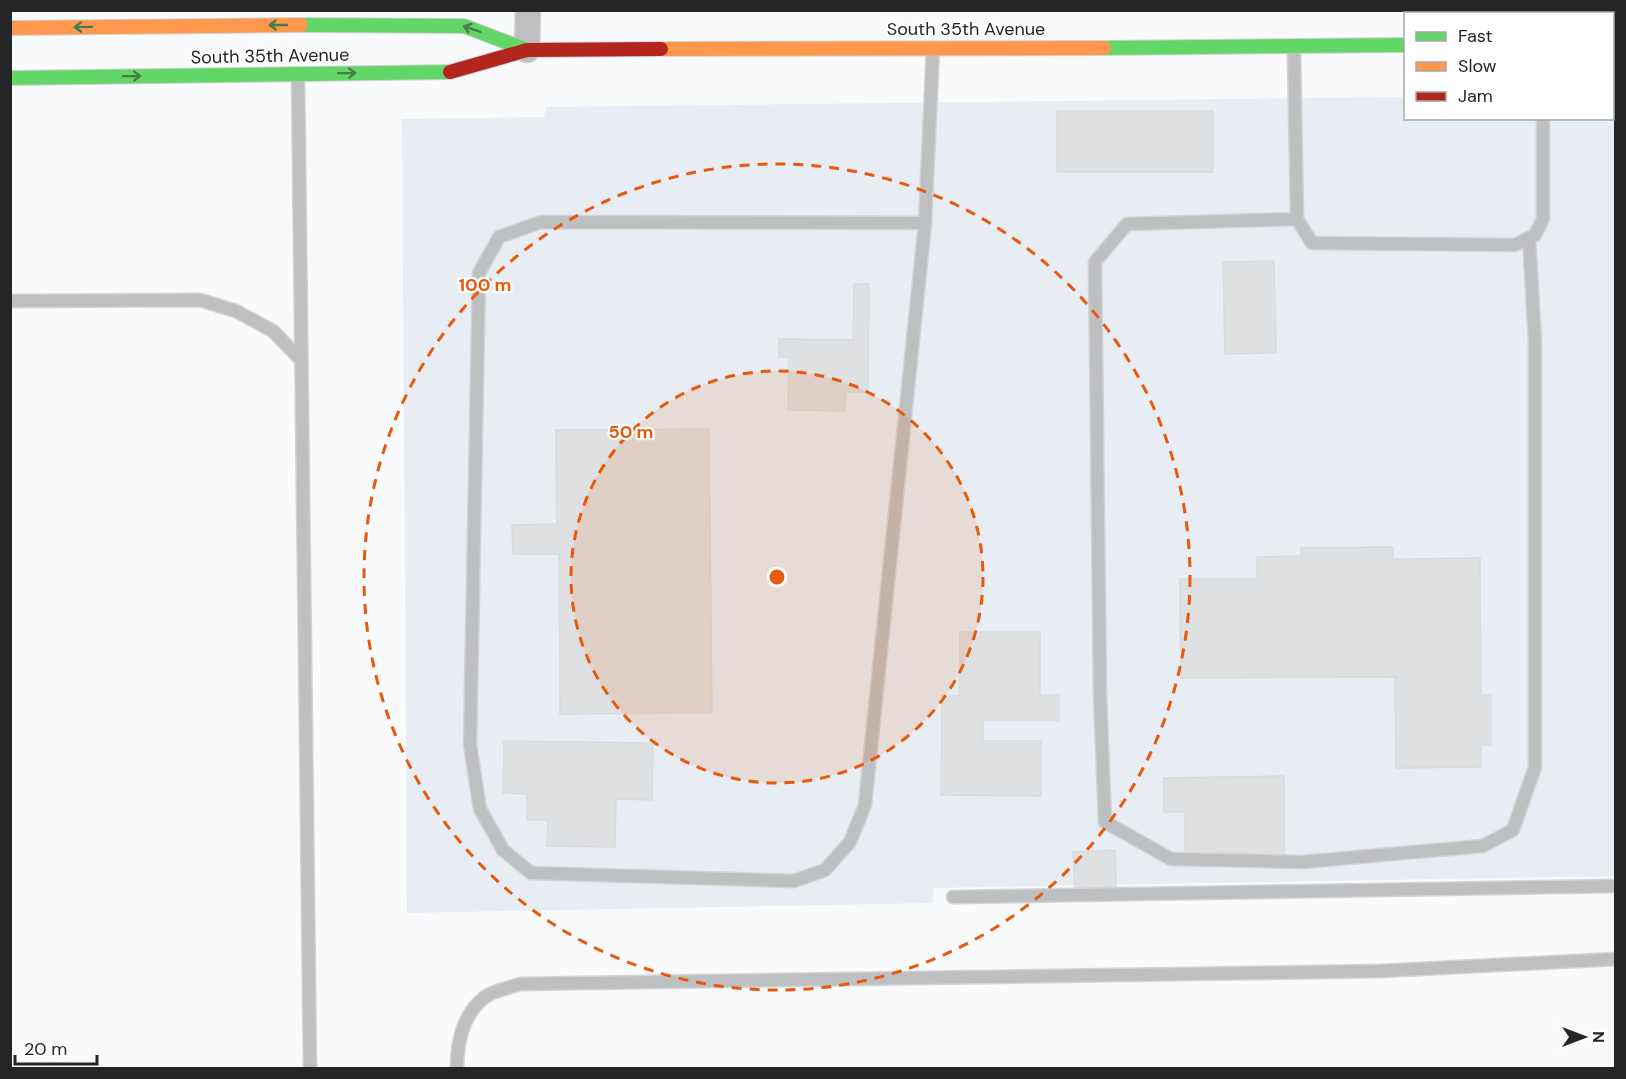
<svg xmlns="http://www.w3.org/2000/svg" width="1626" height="1079" font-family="'DM Sans',sans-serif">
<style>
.built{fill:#e8edf4}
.building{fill:#dfe0e2;stroke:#d9dadc;stroke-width:1.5}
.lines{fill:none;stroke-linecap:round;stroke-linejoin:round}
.lane-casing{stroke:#d3d4d5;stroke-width:15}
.street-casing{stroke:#d3d4d5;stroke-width:27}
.fast-casing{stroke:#d3d4d5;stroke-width:16}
.slow-casing{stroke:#d3d4d5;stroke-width:16}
.jam-casing{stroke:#d3d4d5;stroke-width:16}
.lane{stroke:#bebfc0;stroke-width:12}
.street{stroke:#bebfc0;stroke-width:24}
.fast{stroke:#63d668;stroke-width:14}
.slow{stroke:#ff974d;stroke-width:14}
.jam{stroke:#b3261e;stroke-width:14}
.oneway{stroke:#447e48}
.ring{fill:none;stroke:#e8590c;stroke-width:3;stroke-dasharray:10 8}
.labels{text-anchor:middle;stroke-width:4.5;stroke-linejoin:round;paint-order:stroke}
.street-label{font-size:18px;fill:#242527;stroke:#fff}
.centre{fill:#e8590c;stroke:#fff;stroke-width:3}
.ring-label{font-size:18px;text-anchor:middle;font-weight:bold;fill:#e8590c;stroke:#fff;stroke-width:4.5;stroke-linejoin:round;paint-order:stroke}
</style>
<rect width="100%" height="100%" fill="#f8fafc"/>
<path class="built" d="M1613 95H1615V876L934 888 933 903 407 913 402 119 544 117 546 107 1405 97 1406 118H1612Z"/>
<g class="building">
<rect x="1057" y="111" width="156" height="61"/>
<path d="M1274 261 1276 353 1225 354 1223 262Z"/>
<path d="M854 284H869L868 392H846L845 411 788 410 789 357H779V339L853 340Z"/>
<path d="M709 429 712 713 560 714 559 554H513L512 525 557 524 556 430Z"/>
<path d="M1393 547V559L1480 558 1481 695H1491V745H1481V767L1396 768 1395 677 1181 678 1180 579H1257V557L1301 556V548Z"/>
<path d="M960 632H1040V695H1059V720H983V741H1041V796L941 795 942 696H959Z"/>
<path d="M504 741 653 743 652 800 616 799 615 847 547 846 548 820H527V794L503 793Z"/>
<path d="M1284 776V854L1185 856V812H1164V778Z"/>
<path d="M1115 850 1116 887 1075 889 1073 852Z"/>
</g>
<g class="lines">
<defs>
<g id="lane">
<path d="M1462 14V10"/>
<path d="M1294 49 1297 219 1312 243 1515 245 1535 235 1543 219V118"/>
<path d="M298 77 310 1068"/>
<path d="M1297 219 1127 224 1095 262 1100 695 1105 822 1171 859 1302 862 1483 846 1513 830 1535 767V342L1529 238"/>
<path d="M925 223 541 222 499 237 479 273 470 745 480 809 503 850 531 873 794 881 825 870 850 842 865 805 925 223 933 48"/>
<path d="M10 301 200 300 236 311 273 331 301 360"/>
<path d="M953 897 1616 886"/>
<path d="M457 1068C457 1042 463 1014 485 997 494 990 510 988 520 984L1380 971 1616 959"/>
</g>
<path id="street" d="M527 50 528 10"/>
<g id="fast">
<path d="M301 25 464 26 527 50"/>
<path d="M1612 43H1616"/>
<path d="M1104 48 1406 45"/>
<path d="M10 78 450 72"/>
</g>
<g id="slow">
<path d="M10 28 301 25"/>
<path d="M661 49 1104 48"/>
</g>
<path id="jam" d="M450 72 527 50 661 49"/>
</defs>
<use href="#lane" class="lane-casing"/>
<use href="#street" class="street-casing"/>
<use href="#fast" class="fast-casing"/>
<use href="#slow" class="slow-casing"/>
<use href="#jam" class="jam-casing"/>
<use href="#lane" class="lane"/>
<use href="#street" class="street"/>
<use href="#fast" class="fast"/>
<use href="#slow" class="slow"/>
<use href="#jam" class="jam"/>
</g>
<defs><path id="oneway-shaft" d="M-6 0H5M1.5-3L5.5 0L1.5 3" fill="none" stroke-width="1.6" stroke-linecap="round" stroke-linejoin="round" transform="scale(1.5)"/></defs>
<g class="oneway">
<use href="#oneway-shaft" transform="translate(278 25) rotate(-180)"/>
<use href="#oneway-shaft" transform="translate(83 27) rotate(179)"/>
<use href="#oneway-shaft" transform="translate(472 29) rotate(-161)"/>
<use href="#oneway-shaft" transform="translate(347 73) rotate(-1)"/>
<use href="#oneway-shaft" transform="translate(132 76) rotate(-1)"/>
</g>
<circle cx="777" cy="577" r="206" fill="#e8590c" fill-opacity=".12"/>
<g class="ring">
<circle cx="777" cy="577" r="206"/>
<circle cx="777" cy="577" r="413"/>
</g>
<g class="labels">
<g class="street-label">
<text x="966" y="35">South 35th Avenue</text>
<text transform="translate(270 56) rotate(-1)" y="6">South 35th Avenue</text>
</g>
</g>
<circle cx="777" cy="577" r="9" class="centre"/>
<g class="ring-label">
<text x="485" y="291">100 m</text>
<text x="631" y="438">50 m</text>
</g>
<rect width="1626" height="1079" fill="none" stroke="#242527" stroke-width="24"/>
<rect x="1404" y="12" width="210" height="108" fill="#ffffff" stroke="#a7a8a9" stroke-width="1.5"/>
<rect x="1416" y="32" width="30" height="9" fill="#63d668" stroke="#a7a8a9" stroke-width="1.5"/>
<text x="1458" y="42" font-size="18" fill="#242527">Fast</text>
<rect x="1416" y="62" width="30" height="9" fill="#ff974d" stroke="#a7a8a9" stroke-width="1.5"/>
<text x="1458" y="72" font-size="18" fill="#242527">Slow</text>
<rect x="1416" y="92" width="30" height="9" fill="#b3261e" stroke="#a7a8a9" stroke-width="1.5"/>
<text x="1458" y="102" font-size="18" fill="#242527">Jam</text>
<g transform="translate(1584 1037) rotate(90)" stroke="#ffffff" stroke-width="4.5" paint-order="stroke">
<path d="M0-4.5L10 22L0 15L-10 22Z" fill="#242527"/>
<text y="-9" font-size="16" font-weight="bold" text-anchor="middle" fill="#242527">N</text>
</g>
<path d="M15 1055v9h82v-9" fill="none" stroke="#242527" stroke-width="3"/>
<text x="24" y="1055" font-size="18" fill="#242527" stroke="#ffffff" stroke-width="4.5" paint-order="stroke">20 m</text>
</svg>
